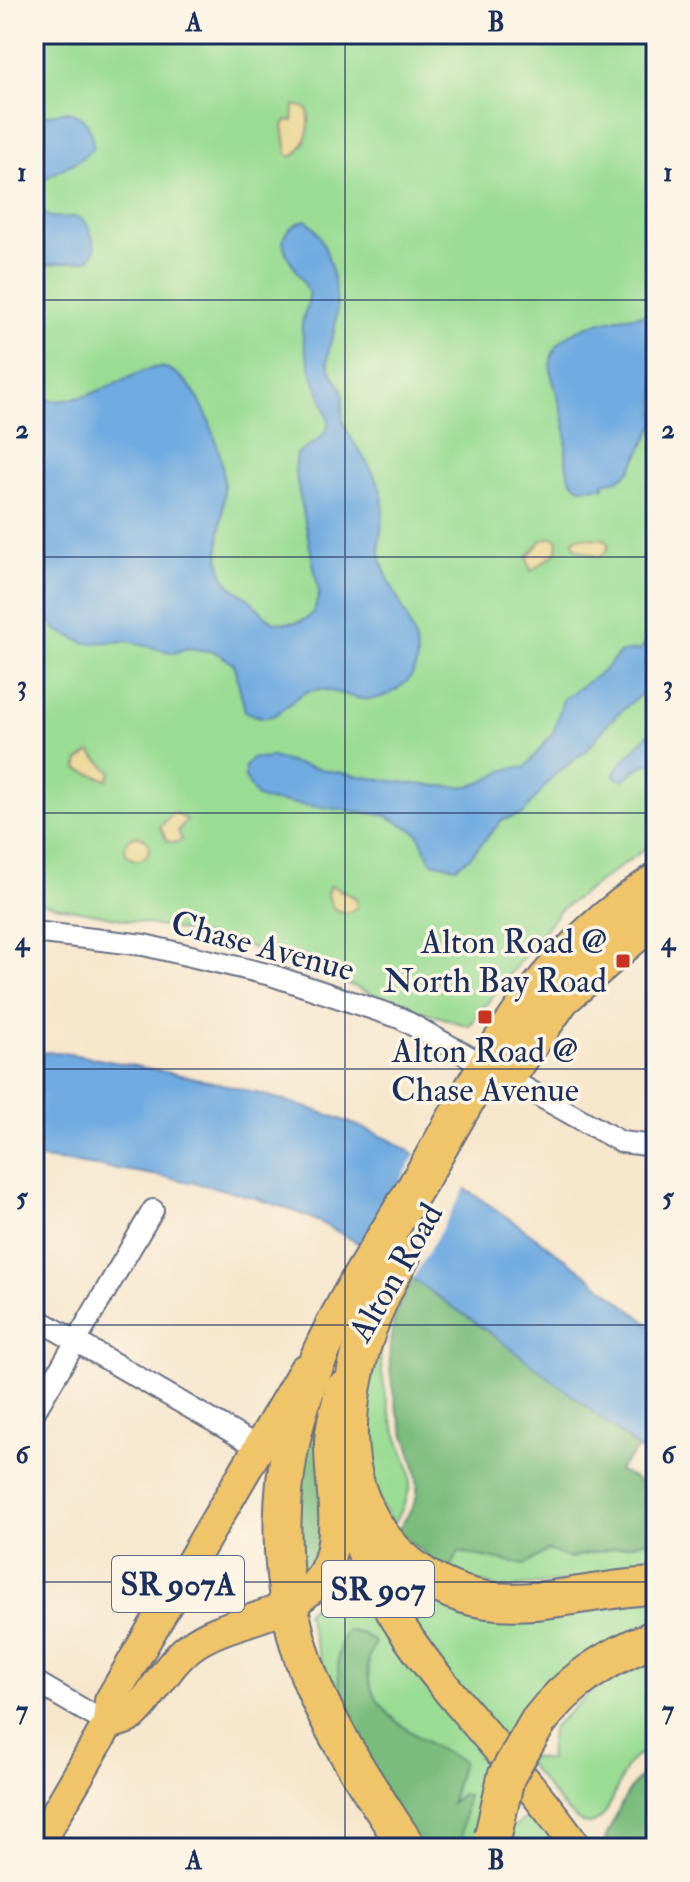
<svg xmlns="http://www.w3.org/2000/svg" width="690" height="1882" font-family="'IM FELL Double Pica',serif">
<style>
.green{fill:#99dc93;stroke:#5a8678;stroke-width:2}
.forest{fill:#7abc7d;stroke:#4a766e;stroke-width:2}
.sand{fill:#eeda9e;stroke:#84847e;stroke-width:2}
.water{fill:#70aae0;stroke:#466c9f;stroke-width:2}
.pier{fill:#f6e6cc}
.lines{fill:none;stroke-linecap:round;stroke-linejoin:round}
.street-casing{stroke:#686f84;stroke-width:24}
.primary-casing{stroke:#686f84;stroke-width:34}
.highway-casing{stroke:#686f84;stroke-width:40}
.street{stroke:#fff;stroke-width:20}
.primary{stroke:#f0c469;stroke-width:30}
.highway{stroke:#f0c469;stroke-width:36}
.highway-bridge-casing{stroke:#686f84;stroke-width:40;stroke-linecap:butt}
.highway-bridge{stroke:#f0c469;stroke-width:36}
.grid{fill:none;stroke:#1b2f5e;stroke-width:2;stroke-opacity:0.55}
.poi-dot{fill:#c8321e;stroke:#fcf5e5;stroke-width:3}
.labels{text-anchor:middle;stroke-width:7;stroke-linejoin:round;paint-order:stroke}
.shield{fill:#fcf5e5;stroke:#5e6a86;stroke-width:2}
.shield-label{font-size:32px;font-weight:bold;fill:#1b2f5e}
.poi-label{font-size:34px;fill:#1b2f5e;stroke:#fcf5e5;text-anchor:end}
.street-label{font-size:34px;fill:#1b2f5e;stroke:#fcf5e5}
.neatline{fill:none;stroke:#1b2f5e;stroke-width:3}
.grid-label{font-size:26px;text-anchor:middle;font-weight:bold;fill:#1b2f5e}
</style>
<rect width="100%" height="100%" fill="#fcf5e5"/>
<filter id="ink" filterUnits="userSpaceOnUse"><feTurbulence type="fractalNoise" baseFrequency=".0125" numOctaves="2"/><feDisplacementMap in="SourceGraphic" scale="16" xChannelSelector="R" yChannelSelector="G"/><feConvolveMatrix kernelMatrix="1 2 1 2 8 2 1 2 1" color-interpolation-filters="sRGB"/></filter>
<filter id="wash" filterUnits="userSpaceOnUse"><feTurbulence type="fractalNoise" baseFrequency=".006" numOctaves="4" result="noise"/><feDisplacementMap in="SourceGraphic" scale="32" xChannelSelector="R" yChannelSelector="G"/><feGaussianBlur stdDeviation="1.8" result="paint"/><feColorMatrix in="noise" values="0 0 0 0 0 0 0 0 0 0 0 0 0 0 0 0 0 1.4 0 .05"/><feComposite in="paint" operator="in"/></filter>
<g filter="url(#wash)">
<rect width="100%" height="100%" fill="#f6e6cc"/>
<g class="green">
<path d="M34 34H656V841L560 910 469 1026 402 1005 235 941 34 902Z"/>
<path d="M379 1344C381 1369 384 1393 391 1417 404 1466 425 1471 395 1522H391L359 1465 356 1431Z"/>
<path d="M370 1534 438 1591 656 1592V1622L508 1746 401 1620Z"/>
<path d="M656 1539V1571L502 1588 448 1573 459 1552 525 1565 548 1550 569 1558Z"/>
<path d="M351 1561 381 1622 379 1623C416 1674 467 1717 496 1772H482L477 1776 485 1802 479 1848H463L462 1830 467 1795 451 1805V1792L462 1761C437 1749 389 1724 375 1700 367 1686 368 1666 370 1651L342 1698 384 1792 337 1712 306 1613Z"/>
<path d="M656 1653C656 1678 661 1710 656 1734 653 1749 636 1753 628 1765 618 1778 609 1826 587 1824 571 1823 538 1775 527 1762L531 1757 549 1760 551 1729 609 1674Z"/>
<path d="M518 1785 568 1848H508V1831L528 1816 514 1797Z"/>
</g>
<g class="forest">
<path d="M413 1279 537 1366 639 1448 618 1470 656 1490V1539L568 1558 548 1550 525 1565 459 1552 448 1573 397 1531C403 1522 413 1509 416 1499 421 1480 412 1455 406 1438 387 1383 379 1329 413 1279Z"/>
<path d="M310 1412 326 1415 327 1543 304 1576C284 1552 306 1445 310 1412Z"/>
<path d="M347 1630 363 1634 375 1642C344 1701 419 1740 462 1761L451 1803 461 1794 467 1795 462 1830 463 1848H420C391 1802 311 1683 347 1630Z"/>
<path d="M656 1765V1848H612L605 1839C619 1811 628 1780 656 1765Z"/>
</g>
<g class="sand">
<path d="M294 105 307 108C313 124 306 148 292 157L287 154 283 125 287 120 293 121Z"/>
<path d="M551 537 558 540 557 552 531 571 527 557 542 540Z"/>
<path d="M577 537 604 539 609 545 607 551 599 557 575 548 573 541Z"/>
<path d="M90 752 111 772 108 780 77 769 79 761Z"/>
<path d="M174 812 187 820 178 831 182 840 175 843 167 841 160 827Z"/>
<circle cx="137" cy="848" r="12"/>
<path d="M330 885 356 898 357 907 347 913 334 909 327 894Z"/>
</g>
<g class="water">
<path d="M67 111C87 117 92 127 93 147 76 172 35 167 36 203 56 240 83 188 95 248L91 258C74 265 46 260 34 271V118Z"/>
<path d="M306 220C329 236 339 294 336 321 335 335 326 347 328 362 330 374 337 380 342 389 346 399 339 413 344 425 354 448 372 464 380 488 389 515 375 535 381 560 388 591 440 653 405 683 395 692 386 697 373 699 356 701 341 692 325 690 286 684 287 734 245 711L234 664 215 652 187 648 174 653 128 641 86 643 56 630 45 615 34 610V397C89 415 141 358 168 369 202 382 224 453 224 486 225 513 214 546 222 571 228 591 243 591 255 605 270 621 272 625 296 622 314 620 316 607 319 592L295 472 297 453C341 430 330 422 316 384 310 368 304 347 302 330 300 314 313 305 307 289 297 264 260 236 306 220Z"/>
<path d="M656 314V422L630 471 618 480 603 483 604 487 580 488C560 475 568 453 566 432 564 411 555 392 551 372 543 324 625 316 656 314Z"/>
<path d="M656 617V678L653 684 610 721 586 751 553 776 523 814 502 820 470 857 456 867 431 862 418 833 385 815 263 800 256 796 245 778V767L252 758 267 759 269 756C299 768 445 793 474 785 494 780 502 765 525 768L554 731 563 699 603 671 621 652 641 650Z"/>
<path d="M656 725V762L641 766 623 780 616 778 614 773C625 756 643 742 656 725Z"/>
<path d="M59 1052C166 1071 290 1093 388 1139 410 1150 430 1166 450 1179 522 1225 590 1276 656 1330V1463C579 1399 502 1339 420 1284 376 1254 333 1224 283 1207 203 1180 118 1168 34 1158V1053Z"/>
</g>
<path class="pier" d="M417 1153 467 1185 411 1282 360 1248Z"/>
</g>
<g filter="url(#ink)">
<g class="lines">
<defs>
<g id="street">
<path d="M34 932 144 945 271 975 400 1018 621 1142 656 1146"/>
<path d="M34 1317 258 1447"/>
<path d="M34 1413 153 1210"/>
<path d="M34 1681 108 1724"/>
</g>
<g id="primary">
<path d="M346 1495C373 1641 497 1731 577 1848"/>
<path d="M108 1724C114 1722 125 1720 131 1716 151 1700 165 1666 191 1646 222 1623 265 1621 297 1600 353 1564 329 1498 330 1442 331 1424 337 1406 341 1388"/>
<path d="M36 1848 108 1724 110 1701 304 1370"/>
</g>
<g id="highway">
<path d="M509 1074 561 999 656 916"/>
<path d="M402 1256C351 1343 316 1473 397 1554 422 1578 453 1595 487 1600 542 1608 601 1587 656 1586"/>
<path d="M538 1722C569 1681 608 1656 656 1638"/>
<path d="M408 1848C376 1799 343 1751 318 1697 269 1588 271 1459 322 1350 353 1283 397 1221 434 1156 499 1043 543 956 656 882"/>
</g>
</defs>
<use href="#street" class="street-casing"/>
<use href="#primary" class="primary-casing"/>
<use href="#highway" class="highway-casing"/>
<use href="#street" class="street"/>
<use href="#primary" class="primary"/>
<use href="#highway" class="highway"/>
<defs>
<path id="highway-bridge" d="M493 1836 506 1777 538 1722"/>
</defs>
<use href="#highway-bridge" class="highway-bridge-casing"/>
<use href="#highway-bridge" class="highway-bridge"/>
</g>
</g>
<path class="grid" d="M345 34V1848M34 300H656M34 557H656M34 813H656M34 1069H656M34 1325H656M34 1582H656"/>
<g class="poi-dot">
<rect x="615" y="953" width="16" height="16" rx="4"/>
<rect x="477" y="1009" width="16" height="16" rx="4"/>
</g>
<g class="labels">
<g class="shield">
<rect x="112" y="1556" width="132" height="56" rx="6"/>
<rect x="322" y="1561" width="112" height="56" rx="6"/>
</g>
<g class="shield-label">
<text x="178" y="1595">SR 907A</text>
<text x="378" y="1600">SR 907</text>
</g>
<g class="poi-label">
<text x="607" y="953">Alton Road @<tspan x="607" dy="39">North Bay Road</tspan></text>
<text x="485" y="1062" text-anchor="middle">Alton Road @<tspan x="485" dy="39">Chase Avenue</tspan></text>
</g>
<g class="street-label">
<text transform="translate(263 945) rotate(15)" y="12">Chase Avenue</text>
<text transform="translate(395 1272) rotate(-60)" y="12">Alton Road</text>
</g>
</g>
<rect width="690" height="1882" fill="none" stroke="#fcf5e5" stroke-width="88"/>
<rect x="44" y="44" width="602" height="1794" class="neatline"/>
<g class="grid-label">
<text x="194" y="31">A</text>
<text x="496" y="31">B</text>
<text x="22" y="181">1</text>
<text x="668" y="181">1</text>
<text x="22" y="438">2</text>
<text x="668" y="438">2</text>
<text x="22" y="694">3</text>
<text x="668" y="694">3</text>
<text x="22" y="950">4</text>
<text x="668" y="950">4</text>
<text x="22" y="1206">5</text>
<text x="668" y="1206">5</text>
<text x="22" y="1463">6</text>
<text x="668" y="1463">6</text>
<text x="22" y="1719">7</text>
<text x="668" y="1719">7</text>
<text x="194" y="1869">A</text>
<text x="496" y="1869">B</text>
</g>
</svg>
